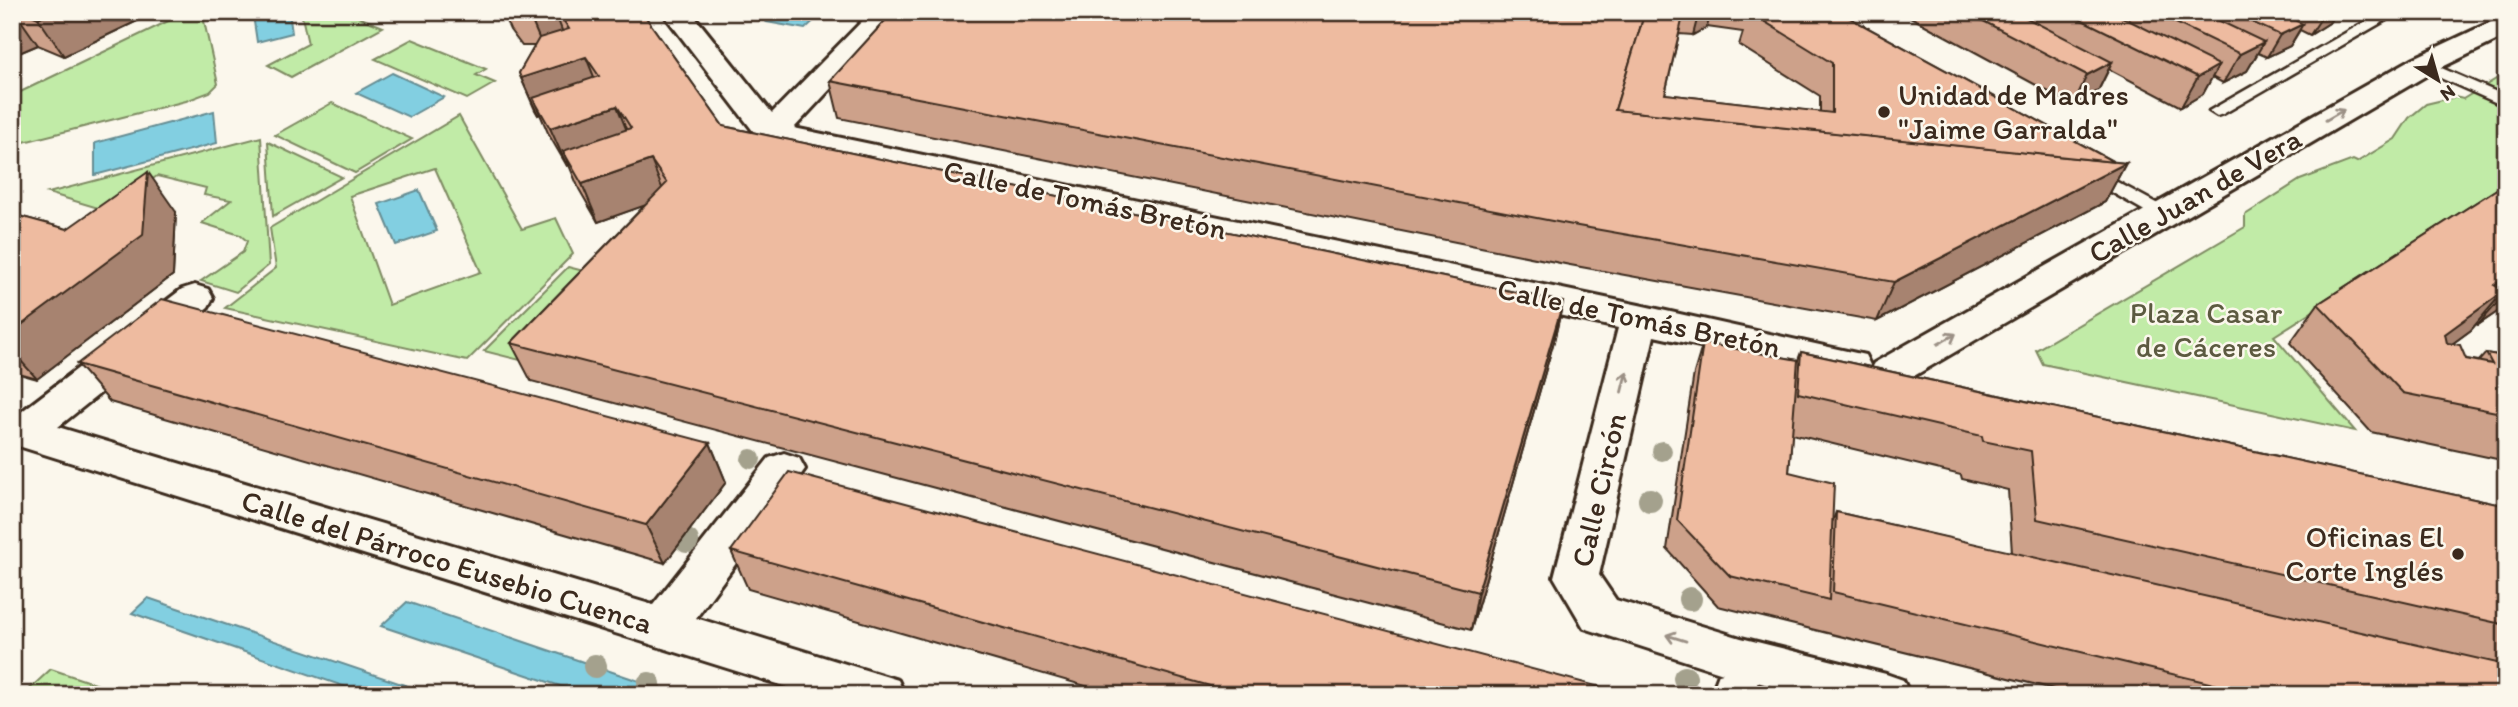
<svg xmlns="http://www.w3.org/2000/svg" width="2518" height="707" font-family="Itim,sans-serif">
<style>
.green{fill:#c1eba7;stroke:#7e8a62;stroke-width:2;fill-rule:evenodd}
.water{fill:#82cfe1;stroke:#668d93;stroke-width:2}
.lines{fill:none;stroke-linecap:round;stroke-linejoin:round}
.lane-casing{stroke:#3b2a1e;stroke-width:5}
.street-casing{stroke:#3b2a1e;stroke-width:6}
.lane{fill:#fbf7ec;fill-rule:evenodd}
.street{fill:#fbf7ec;fill-rule:evenodd}
.tree{fill:#a4a18d}
.wall{fill:#cda18a;stroke:#3b2a1e;stroke-width:2;fill-rule:evenodd}
.shaded-wall{fill:#a78370;stroke:#3b2a1e;stroke-width:2}
.building{fill:#eebba0;stroke:#3b2a1e;stroke-width:2}
.oneway{stroke:#9b9085}
.poi-dot{fill:#3b2a1e;stroke:#fbf7ec;stroke-width:2.5}
.labels{text-anchor:middle;stroke-width:5;stroke-linejoin:round;paint-order:stroke}
.poi-label{font-size:30px;fill:#3b2a1e;stroke:#fbf7ec;text-anchor:start}
.street-label{font-size:30px;fill:#3b2a1e;stroke:#fbf7ec}
.park-label{font-size:30px;fill:#5c5a40;stroke:#fbf7ec}
</style>
<rect width="100%" height="100%" fill="#fbf7ec"/>
<filter id="ink" filterUnits="userSpaceOnUse"><feTurbulence type="fractalNoise" baseFrequency=".0143" numOctaves="2"/><feDisplacementMap in="SourceGraphic" scale="14" xChannelSelector="R" yChannelSelector="G"/><feConvolveMatrix kernelMatrix="1 2 1 2 8 2 1 2 1" color-interpolation-filters="sRGB"/></filter>
<g filter="url(#ink)">
<g class="green">
<path d="M187 12H202L218 84 210 92 186 101 12 145V96Z"/>
<path d="M301 12H346L383 27 291 77 268 65 308 44Z"/>
<path d="M412 39 486 69 476 75 495 83 467 99 375 59Z"/>
<path d="M2506 73V188L2274 336 2355 431 2043 364 2036 350 2245 227V215L2300 180 2353 160 2357 162 2395 139 2409 118 2426 104 2455 97 2463 99Z"/>
<path d="M332 103 412 139 355 173 275 135Z"/>
<path d="M459 116 522 229 556 218 573 254 467 361 225 308 276 268 270 228ZM435 168 481 272 389 305 350 196Z"/>
<path d="M261 137 269 265 236 292 201 281 243 252 247 241 240 235 202 223 231 200 204 195 206 188 157 176 108 211 48 193Z"/>
<path d="M268 142 342 177 273 216Z"/>
<path d="M568 267 615 279 532 363 484 351Z"/>
<path d="M51 669 128 695H23Z"/>
</g>
<g class="water">
<path d="M265 12H289L292 33 257 42 253 15Z"/>
<path d="M777 12H823L805 29 767 22Z"/>
<path d="M392 73 444 97 409 117 356 93Z"/>
<path d="M214 111 217 143 95 175V143Z"/>
<path d="M419 190 437 231 396 245 379 204Z"/>
<path d="M148 598 434 695H369L132 613Z"/>
<path d="M407 602 680 695H587L381 626Z"/>
</g>
<g class="lines">
<defs>
<g id="lane">
<path d="M2382 12H2400L2223 114 2217 116 2209 111Z"/>
<path d="M2423 60 2506 96V107L2418 68 2415 65Z"/>
<path d="M2091 168 2169 210 2172 214 2169 218H2157L2085 177 2083 173Z"/>
</g>
<g id="street">
<path d="M662 12H691L772 113 871 12H902L794 128 1639 305 1865 355 1870 365 1865 375 1851 379 1654 336 1599 575 1616 600 1741 638 1886 674 1903 680 1910 695H1804L1757 682 1759 695H1711L1719 674 1723 673 1584 628 1554 577 1618 328 760 140Z"/>
<path d="M2506 15V36L2434 71 1902 383 1888 387 1874 383 1868 373 1874 363 2412 59Z"/>
<path d="M195 285 208 289 213 298 208 307 58 427 653 605 769 458 784 453 799 458 805 469 696 618 898 680 905 695H813L12 444V413L17 415 182 289Z"/>
</g>
</defs>
<use href="#lane" class="lane-casing"/>
<use href="#street" class="street-casing"/>
<use href="#lane" class="lane"/>
<use href="#street" class="street"/>
</g>
<g class="tree">
<circle cx="1662" cy="451" r="10"/>
<circle cx="751" cy="459" r="10"/>
<circle cx="1650" cy="500" r="12"/>
<circle cx="687" cy="541" r="12"/>
<circle cx="1690" cy="599" r="12"/>
<circle cx="595" cy="666" r="12"/>
<circle cx="1685" cy="678" r="12"/>
<circle cx="649" cy="684" r="12"/>
</g>
<g class="wall">
<path d="M12 12H156L64 56 38 45 12 56Z"/>
<path d="M482 12H642L723 126 1563 302 1554 341 1471 630 531 381 511 343 645 205 598 222 579 189 569 165 567 166 549 135 540 114 538 115 535 110 519 73 535 46H522L510 30 503 14 497 18Z"/>
<path d="M893 12H1839L2114 162 2126 163 2105 202 1877 321 1570 265 839 118 830 81ZM1707 27 1743 32 1739 45 1820 96V112L1665 94 1679 34 1693 35Z"/>
<path d="M1901 12H2336L2329 23 2310 35 2300 30 2290 46 2267 57 2258 53 2247 71 2223 83 2212 77 2203 94 2181 107 2109 69 2098 91 2073 105Z"/>
<path d="M2506 183V306L2478 325 2476 324 2471 330 2452 344 2466 359 2479 361 2486 353 2497 355 2499 352 2506 354V461L2371 432 2290 343 2318 304Z"/>
<path d="M176 212 173 275 37 379 12 372V214L67 229Z"/>
<path d="M1703 343 1798 360 1801 352 2506 506V695H2078L1718 606 1667 549 1694 373ZM1792 434 1961 475 1962 479 2008 490 2012 553 1836 512 1833 520 1789 472Z"/>
<path d="M77 364 710 443 726 482 665 563 110 402Z"/>
<path d="M731 551 1630 695H1117L748 589Z"/>
</g>
<g class="shaded-wall">
<path d="M12 12H15L38 45 12 56Z"/>
<path d="M50 12H156L64 56 38 18Z"/>
<path d="M494 12H502L503 14 497 18Z"/>
<path d="M528 12H555L563 33 542 45Z"/>
<path d="M1699 12H1711L1707 27 1693 35Z"/>
<path d="M2325 12H2336L2329 23 2310 35Z"/>
<path d="M2303 24 2290 46 2267 57 2280 35Z"/>
<path d="M2264 42 2247 71 2223 83 2240 54Z"/>
<path d="M586 57 601 94 533 98 540 114 538 115 521 78Z"/>
<path d="M2112 62 2098 91 2073 105 2087 75Z"/>
<path d="M2219 65 2203 94 2181 107 2198 77Z"/>
<path d="M617 106 632 144 563 151 569 165 567 166 550 128Z"/>
<path d="M651 160 666 198 598 222 582 184Z"/>
<path d="M2126 163 2105 202 1877 321 1894 282Z"/>
<path d="M148 172 176 212 173 275 37 379 12 351V332Z"/>
<path d="M2500 281 2471 315 2504 291 2471 330 2412 373 2445 334 2494 285Z"/>
<path d="M2506 293V306L2478 325Z"/>
<path d="M1563 302 1554 341 1471 630 1478 592Z"/>
<path d="M710 443 726 482 665 563 646 525Z"/>
</g>
<g class="building">
<path d="M24 12H50L38 18Z"/>
<path d="M558 12H642L723 126 1563 302 1478 592 511 343 667 183 651 160 582 184 563 151 631 128 617 106 550 128 533 98 599 76 586 57 521 78 519 73 539 38 569 29Z"/>
<path d="M893 12H1645L1615 110 2126 163 1894 282 1578 226 830 81Z"/>
<path d="M1645 12H1684L1665 94 1832 113V63L1749 12H1839L2114 162 1615 110Z"/>
<path d="M1966 12H2015L2112 62 2087 75Z"/>
<path d="M2066 12H2112L2219 65 2198 77Z"/>
<path d="M2153 12H2201L2264 42 2240 54Z"/>
<path d="M2230 12H2277L2303 24 2280 35Z"/>
<path d="M148 172 143 235 12 332V214L67 229Z"/>
<path d="M2506 183V284L2500 281 2494 285 2504 291 2445 334 2447 343 2460 345 2466 359 2492 364 2486 353 2498 355 2499 352 2506 354V414L2403 393 2318 304Z"/>
<path d="M162 299 710 443 646 525 77 364Z"/>
<path d="M1703 343 1798 360 1789 472 1834 483 1829 600 1730 576 1677 520Z"/>
<path d="M1801 352 2506 506V625L2037 519 2031 451 1983 441 1982 436 1798 393Z"/>
<path d="M789 472 1630 695H1242L731 551Z"/>
<path d="M1836 512 2506 665V695H2259L1833 592Z"/>
</g>
<defs><path id="oneway-shaft" d="M-6 0H5M1.5-3L5.5 0L1.5 3" fill="none" stroke-width="1.6" stroke-linecap="round" stroke-linejoin="round" transform="scale(1.75)"/></defs>
<g class="oneway">
<use href="#oneway-shaft" transform="translate(2335 115) rotate(-30)"/>
<use href="#oneway-shaft" transform="translate(1947 339) rotate(-30)"/>
<use href="#oneway-shaft" transform="translate(1624 382) rotate(-76)"/>
<use href="#oneway-shaft" transform="translate(1676 638) rotate(-163)"/>
</g>
</g>
<g class="poi-dot">
<circle cx="1884" cy="112" r="7"/>
<circle cx="2458" cy="554" r="7"/>
</g>
<g class="labels">
<g class="poi-label">
<text x="1898" y="105">Unidad de Madres<tspan x="1898" dy="34">"Jaime Garralda"</tspan></text>
<text x="2444" y="547" text-anchor="end">Oficinas El<tspan x="2444" dy="34">Corte Inglés</tspan></text>
</g>
<g class="street-label">
<text transform="translate(2195 196) rotate(-30)" y="10">Calle Juan de Vera</text>
<text transform="translate(1085 200) rotate(12)" y="10">Calle de Tomás Bretón</text>
<text transform="translate(1639 318) rotate(12)" y="10">Calle de Tomás Bretón</text>
<text transform="translate(1599 490) rotate(-77)" y="10">Calle Circón</text>
<text transform="translate(447 562) rotate(17)" y="10">Calle del Párroco Eusebio Cuenca</text>
</g>
<g class="park-label">
<text x="2206" y="323">Plaza Casar<tspan x="2206" dy="34">de Cáceres</tspan></text>
</g>
</g>
<rect width="2518" height="707" fill="none" stroke="#fbf7ec" stroke-width="42"/>
<rect x="21" y="21" width="2476" height="665" fill="none" stroke="#3b2a1e" stroke-width="2.5" filter="url(#ink)"/>
<g transform="translate(2438 80) rotate(143)" stroke="#fbf7ec" stroke-width="5" paint-order="stroke">
<path d="M0-5L12 26L0 18L-12 26Z" fill="#3b2a1e"/>
<text y="-10" font-size="19" font-weight="bold" text-anchor="middle" fill="#3b2a1e">N</text>
</g>
</svg>
